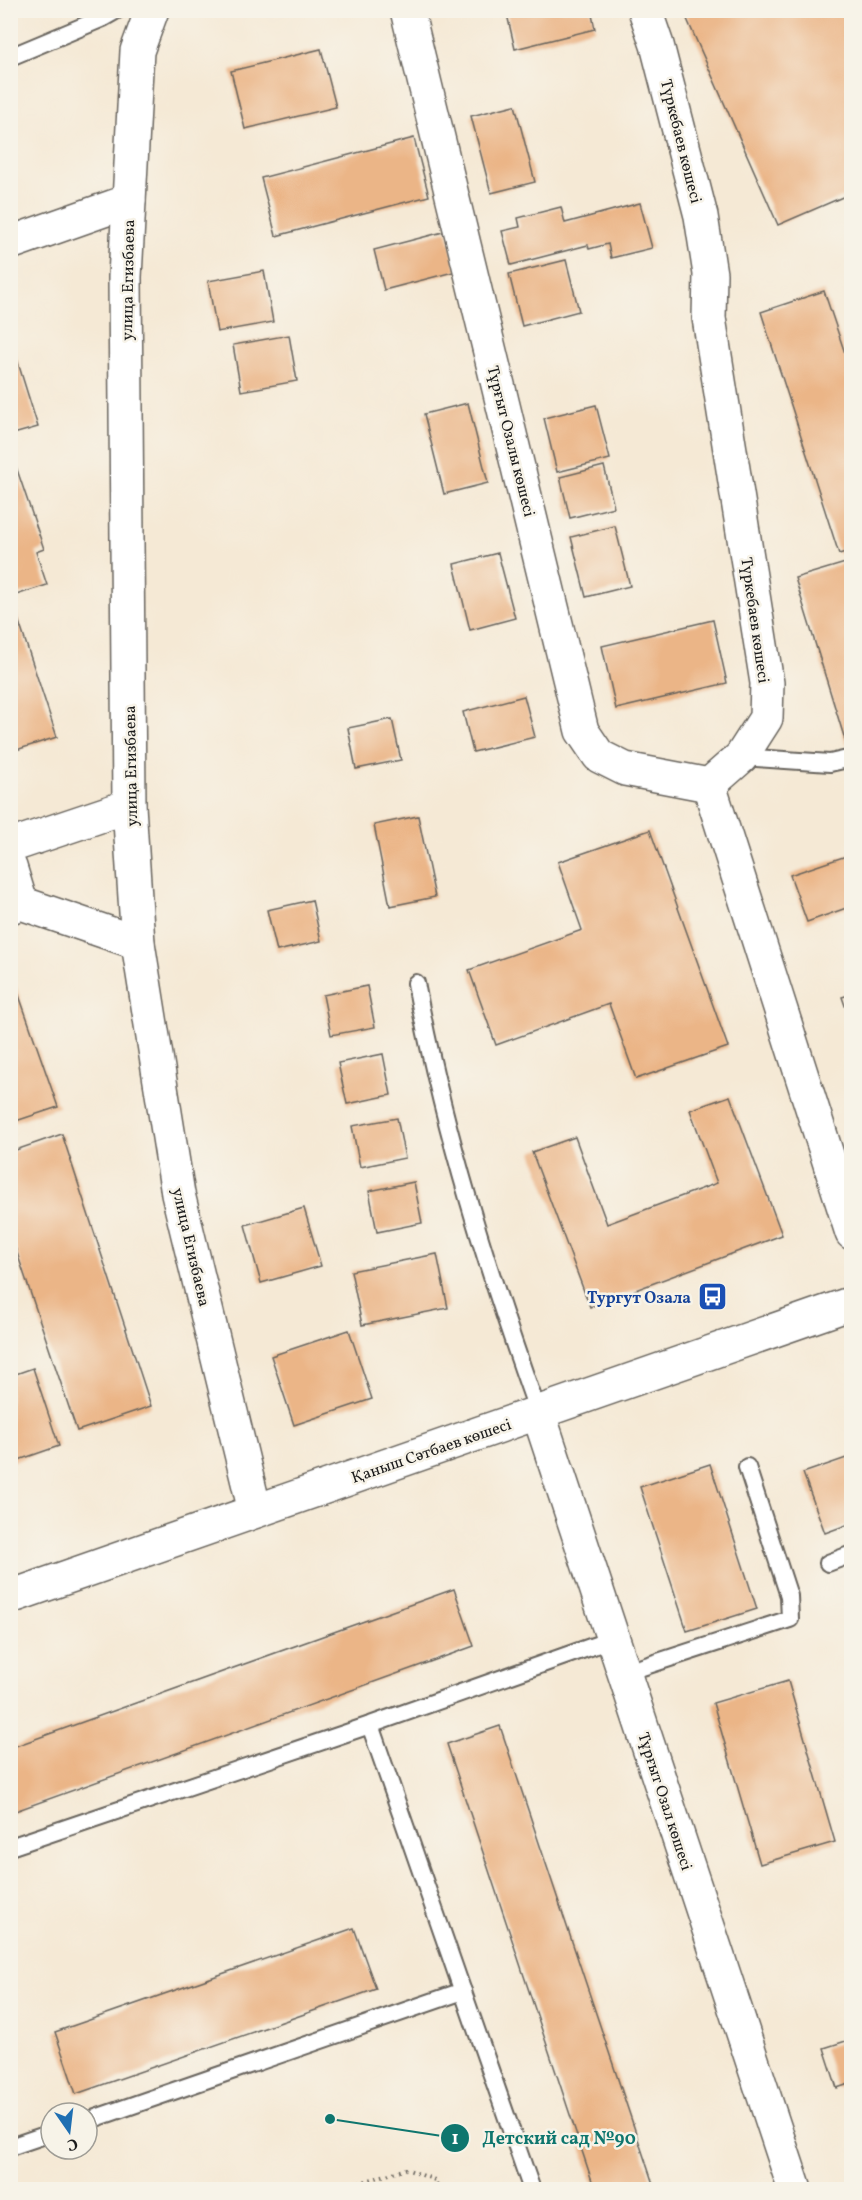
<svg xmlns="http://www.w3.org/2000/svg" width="862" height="2200" font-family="Vollkorn,serif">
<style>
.building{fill:#ebb587}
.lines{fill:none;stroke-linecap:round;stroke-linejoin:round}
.service-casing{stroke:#68645d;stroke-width:20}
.minor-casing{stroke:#68645d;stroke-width:36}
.secondary-casing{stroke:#68645d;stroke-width:36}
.path{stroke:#68645d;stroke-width:4;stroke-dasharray:1.5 4.5;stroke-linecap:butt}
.service{stroke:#fff;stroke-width:16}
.minor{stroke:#fff;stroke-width:33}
.secondary{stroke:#fff;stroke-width:33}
.labels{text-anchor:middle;stroke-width:5;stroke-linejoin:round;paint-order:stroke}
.street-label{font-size:16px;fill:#1c1c1c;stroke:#f7f3e8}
.transit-label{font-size:16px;font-weight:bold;fill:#164399;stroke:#f7f3e8;text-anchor:end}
.leader{fill:none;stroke:#0f766e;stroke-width:2}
.callout-dot{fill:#0f766e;stroke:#f7f3e8;stroke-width:2}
.mark-label{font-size:18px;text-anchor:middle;font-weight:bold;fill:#fff}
.callout-label{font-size:18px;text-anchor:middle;font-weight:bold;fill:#0f766e;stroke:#f7f3e8;stroke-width:5;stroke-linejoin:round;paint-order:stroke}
</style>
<rect width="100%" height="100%" fill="#f7f3e8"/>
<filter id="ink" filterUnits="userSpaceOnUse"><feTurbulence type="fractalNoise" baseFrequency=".0167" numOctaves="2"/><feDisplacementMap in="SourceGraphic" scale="12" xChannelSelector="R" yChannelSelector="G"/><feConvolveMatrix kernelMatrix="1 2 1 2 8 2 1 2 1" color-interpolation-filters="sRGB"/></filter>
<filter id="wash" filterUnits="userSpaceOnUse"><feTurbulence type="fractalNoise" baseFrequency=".008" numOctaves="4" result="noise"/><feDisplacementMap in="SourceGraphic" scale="24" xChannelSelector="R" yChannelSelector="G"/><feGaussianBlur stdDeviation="1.35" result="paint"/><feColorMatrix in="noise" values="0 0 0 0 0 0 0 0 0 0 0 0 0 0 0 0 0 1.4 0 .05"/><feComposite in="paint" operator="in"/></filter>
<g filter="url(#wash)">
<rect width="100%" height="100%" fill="#f5e9d5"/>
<g id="blocks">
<g class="building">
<path d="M506 10H591L595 29 515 49Z"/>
<path d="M683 10H852V193L778 225Z"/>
<path d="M321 49 336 107 245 129 231 71Z"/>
<path d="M515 105 535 182 491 193 471 116Z"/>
<path d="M414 138 429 196 276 236 261 178Z"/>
<path d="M640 203 652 248 611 258 608 244 589 249 588 245 511 265 502 231 520 227 518 218 561 207 565 223Z"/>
<path d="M447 231 457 271 384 290 374 250Z"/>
<path d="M566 260 579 311 522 326 509 274Z"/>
<path d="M264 271 273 322 217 332 208 281Z"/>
<path d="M824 291 852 374V550L839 554 761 312Z"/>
<path d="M289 335 297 381 241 391 233 345Z"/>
<path d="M10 337 38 427 10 435Z"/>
<path d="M468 403 488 483 444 494 424 414Z"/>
<path d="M596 405 610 459 557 472 544 418Z"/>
<path d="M10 449 44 549 36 552 47 585 10 597Z"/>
<path d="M604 466 614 507 570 518 560 477Z"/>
<path d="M615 526 630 586 586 597 571 537Z"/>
<path d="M498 553 515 618 470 630 454 564Z"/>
<path d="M852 561V741L846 743 795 578Z"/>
<path d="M16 613 57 737 10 752V615Z"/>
<path d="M713 620 727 683 616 709 602 646Z"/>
<path d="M524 696 535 737 473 752 463 712Z"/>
<path d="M392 719 401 760 356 769 348 728Z"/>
<path d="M418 816 435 897 390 906 374 825Z"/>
<path d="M650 830 728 1047 636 1079 609 1004 496 1045 469 970 582 930 558 862Z"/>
<path d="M852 854V906L807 922 790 875Z"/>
<path d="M312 900 321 941 277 951 267 910Z"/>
<path d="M14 981 58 1107 10 1123V982Z"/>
<path d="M367 986 375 1027 331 1035 323 995Z"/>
<path d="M852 994V1023H851L842 997Z"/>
<path d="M383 1054 391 1095 347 1104 338 1063Z"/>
<path d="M730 1096 782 1235 590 1307 532 1152 575 1137 607 1224 717 1183 690 1110Z"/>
<path d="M397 1118 405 1158 360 1167 352 1126Z"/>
<path d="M62 1134 151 1406 77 1431 10 1232V1152Z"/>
<path d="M414 1182 422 1223 377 1232 369 1191Z"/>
<path d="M304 1208 321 1266 261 1283 245 1225Z"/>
<path d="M437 1254 448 1308 362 1325 351 1271Z"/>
<path d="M349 1330 372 1399 294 1425 271 1356Z"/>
<path d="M33 1368 59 1446 10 1463V1376Z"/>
<path d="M852 1456V1523L825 1533 803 1473Z"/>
<path d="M710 1464 757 1609 687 1631 640 1487Z"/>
<path d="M454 1589 474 1646 10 1813V1748Z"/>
<path d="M788 1681 835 1842 760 1864 713 1703Z"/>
<path d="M500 1726 655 2190H595L447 1744Z"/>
<path d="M354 1928 376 1989 76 2094 55 2032Z"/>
<path d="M852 2039V2083L837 2088 824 2048Z"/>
</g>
</g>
</g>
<g filter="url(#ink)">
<use href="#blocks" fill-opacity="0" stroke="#68645d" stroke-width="1.5"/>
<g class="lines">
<defs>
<g id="service">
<path d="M10 57 103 18 117 10"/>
<path d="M741 757 830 763 852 758"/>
<path d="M416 983C443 1129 488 1272 538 1412"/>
<path d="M828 1563 852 1554"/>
<path d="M624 1673 790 1619 789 1596 747 1467"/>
<path d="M370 1725 532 2190"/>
<path d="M10 1847 370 1725 613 1639"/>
<path d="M87 2121 463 1991"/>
<path d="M10 2147 51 2133"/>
</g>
<g id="minor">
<path d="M152 10 137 51 125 277 129 806 138 943 178 1194 255 1511"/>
<path d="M407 10 582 731 599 756 625 769 709 785"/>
<path d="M645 10 657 45 701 216 710 274 709 318 767 683 766 718 741 757 709 785"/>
<path d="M10 243 129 201"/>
<path d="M709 785 852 1233"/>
<path d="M10 846 129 806"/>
<path d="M10 867 21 903"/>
<path d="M10 907 21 903 138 943"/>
<path d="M538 1412 795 2190"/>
</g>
<path id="secondary" d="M10 1597 852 1303"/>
</defs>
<use href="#service" class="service-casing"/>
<use href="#minor" class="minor-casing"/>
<use href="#secondary" class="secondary-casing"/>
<path class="path" d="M336 2190 406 2169 435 2180 438 2190"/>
<use href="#service" class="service"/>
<use href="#minor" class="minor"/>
<use href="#secondary" class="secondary"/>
</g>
</g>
<defs>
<symbol id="bus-square" viewBox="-11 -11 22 22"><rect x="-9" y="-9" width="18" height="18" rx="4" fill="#1a4fb4" stroke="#f7f3e8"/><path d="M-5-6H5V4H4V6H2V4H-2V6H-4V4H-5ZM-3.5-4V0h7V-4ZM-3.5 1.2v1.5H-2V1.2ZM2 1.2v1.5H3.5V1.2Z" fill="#fff"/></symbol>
</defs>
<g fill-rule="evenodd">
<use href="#bus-square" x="696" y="1280" width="33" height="33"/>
</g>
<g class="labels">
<g class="street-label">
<text transform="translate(682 141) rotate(76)" y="6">Түркебаев көшесі</text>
<text transform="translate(127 280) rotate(-89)" y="6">улица Егизбаева</text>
<text transform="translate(512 441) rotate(76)" y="6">Тұрғыт Озалы көшесі</text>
<text transform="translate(756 620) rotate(82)" y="6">Түркебаев көшесі</text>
<text transform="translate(130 766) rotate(-91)" y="6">улица Егизбаева</text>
<text transform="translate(192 1247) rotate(77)" y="6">улица Егизбаева</text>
<text transform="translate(431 1450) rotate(-19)" y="6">Қаныш Сәтбаев көшесі</text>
<text transform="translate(666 1801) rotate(72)" y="6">Тұрғыт Озал көшесі</text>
</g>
<g class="transit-label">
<text x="691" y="1303">Тургут Озала</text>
</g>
</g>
<path class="leader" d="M330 2119L455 2138"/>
<g class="callout-dot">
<circle cx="330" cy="2119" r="6"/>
<circle cx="455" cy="2138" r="15"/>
</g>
<g class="mark-label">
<text x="455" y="2144">1</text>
</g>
<g class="callout-label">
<text x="559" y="2144">Детский сад №90</text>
</g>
<rect width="862" height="2200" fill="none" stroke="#f7f3e8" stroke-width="36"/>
<g transform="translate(69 2131) rotate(166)"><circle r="28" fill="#f7f3e8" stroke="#9f9d96" stroke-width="1.5"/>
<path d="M0-4.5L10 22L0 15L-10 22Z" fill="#1f6fb2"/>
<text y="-9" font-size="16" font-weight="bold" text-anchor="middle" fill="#1c1c1c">С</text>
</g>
</svg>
